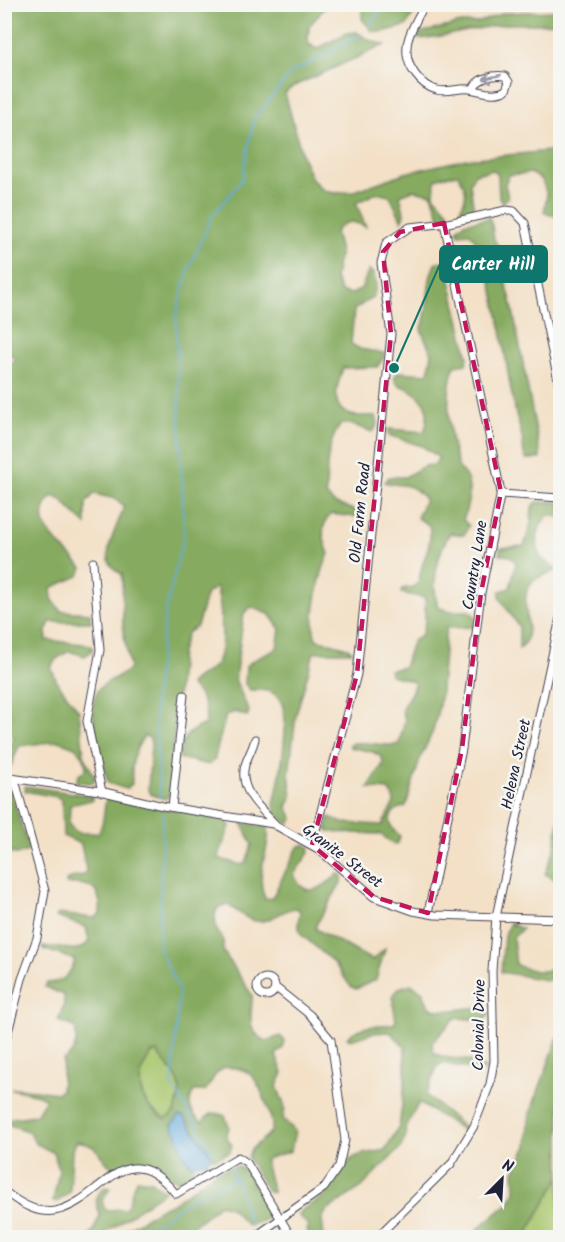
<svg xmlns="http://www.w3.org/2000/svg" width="565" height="1242" font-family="Kalam,sans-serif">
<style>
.green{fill:#a9c66d;stroke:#667454;stroke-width:1.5}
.forest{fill:#86ab60;stroke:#54664e;stroke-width:1.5;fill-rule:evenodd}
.water{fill:#65acdc;stroke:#44678c;stroke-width:1.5}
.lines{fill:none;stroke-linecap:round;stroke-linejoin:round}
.stream{stroke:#65acdc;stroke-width:1.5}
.minor-casing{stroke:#413e50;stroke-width:9}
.minor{stroke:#fff;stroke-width:7}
.oneway{stroke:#9c9ca7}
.marked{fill:none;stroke:#c2185b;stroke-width:4.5;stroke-dasharray:12 8;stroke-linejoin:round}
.labels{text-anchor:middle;stroke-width:5;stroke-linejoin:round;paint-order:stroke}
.street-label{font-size:16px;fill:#22223b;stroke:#f6f6f2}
.leader{fill:none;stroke:#0f766e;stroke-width:2}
.callout-dot{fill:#0f766e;stroke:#f6f6f2;stroke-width:2}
.callout{fill:#0f766e;stroke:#0f766e;stroke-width:2}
.callout-label{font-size:18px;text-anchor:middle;font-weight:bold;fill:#fff}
</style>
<rect width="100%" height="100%" fill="#f6f6f2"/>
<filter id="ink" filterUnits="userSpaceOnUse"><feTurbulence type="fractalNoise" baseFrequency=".0167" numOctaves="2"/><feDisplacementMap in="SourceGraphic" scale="12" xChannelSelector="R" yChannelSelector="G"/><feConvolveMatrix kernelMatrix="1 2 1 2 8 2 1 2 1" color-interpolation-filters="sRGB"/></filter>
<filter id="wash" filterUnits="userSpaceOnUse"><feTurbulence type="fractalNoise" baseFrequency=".008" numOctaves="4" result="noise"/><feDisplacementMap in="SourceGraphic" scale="24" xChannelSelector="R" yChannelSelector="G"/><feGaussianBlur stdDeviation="1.35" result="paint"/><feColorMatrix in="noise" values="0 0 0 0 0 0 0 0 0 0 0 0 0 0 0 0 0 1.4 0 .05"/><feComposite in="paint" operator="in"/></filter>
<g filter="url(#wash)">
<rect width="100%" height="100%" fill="#f3e0c6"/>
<g class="green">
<path d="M158 1052C164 1064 181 1076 180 1091 179 1098 176 1104 176 1111L167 1119C138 1105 132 1078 152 1053Z"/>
<path d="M560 1177V1237L525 1238 555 1183Z"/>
</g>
<g class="forest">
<path d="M5 5H327L309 26 308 43 317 49 347 33 357 32 369 40 385 45 294 86 285 93 302 156 312 179 323 190 334 193 352 192 405 173 466 159 560 150V218L544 212 547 195 542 180 531 173 509 175 505 184 508 198 502 202 499 198 498 175 493 170 475 174 470 183 474 211 467 215 460 209C469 195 466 188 458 174L440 177 435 181 434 195 448 211 450 218 441 221 432 194 413 190 400 195 404 213 402 221 390 196 376 193 356 203 366 227C352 220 345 220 335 232L340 252 335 278 341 292 352 294 361 289 369 270 373 273 376 285 374 296 354 310 351 344 360 349 384 353 383 359 377 367 343 368C338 383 328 408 351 415 358 417 368 415 376 416L378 424 373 432 350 424H341C325 445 327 470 326 495L334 503 365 514 363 518 331 514C319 527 323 539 329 554 320 572 309 621 316 639L348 648 352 652H314L296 715 289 774 292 796 287 807 293 819 289 824 275 812 274 804C279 782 292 718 280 700 274 689 261 690 250 690L245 684 246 666C255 657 267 655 277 648L280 629 269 614 251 607 244 613 235 679 249 712 247 716 236 712 226 715 214 761 209 765 179 758C182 738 186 732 205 724 208 709 202 695 190 685 196 675 208 674 215 665 227 651 220 605 217 587L207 593 197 626 187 633 181 652 169 795 166 799 152 795 148 790 151 745 150 738 144 736C133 752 131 765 132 784L126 789 108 783C103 762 85 708 98 690 105 681 121 676 130 669L123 630 122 574C93 560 118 530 124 506L116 499 94 494 86 503V525L60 499 52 496C26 527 65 545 82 568L79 576 51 588 52 599 61 611 90 613 91 622H50L46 631 47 640 91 645 93 650 85 656 69 651 56 659 51 667 57 682 79 711 84 755 95 778 93 783 76 782 78 776 86 769 84 757 75 747 59 741 19 746 10 768 5 771V760L14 737 4 732V377L16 356 4 355Z"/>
<path d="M362 5V4L419 5 406 26 382 32 372 31 362 19Z"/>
<path d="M560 7V22C540 26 520 22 499 25 471 29 444 38 415 39L416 34 461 23H477L504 13 552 11Z"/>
<path d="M489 218C496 229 489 240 501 248L524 246 527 250 525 256 514 252 505 254 501 269 511 300 540 452V459H526C522 451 524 445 522 437 520 428 517 419 515 410 505 370 496 261 470 233L459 234 457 230 464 223Z"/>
<path d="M442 261 446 264 468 357 466 364 455 366C444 389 449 439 457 463 458 469 465 473 467 479 472 492 467 508 463 520L469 526 464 535 450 533C437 553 431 584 438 607L448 611H469L475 616 474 627 446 628 440 701 433 731 420 759 406 806C388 810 384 824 400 836L398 843 393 844 380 834 329 832 326 827 330 817 342 823 382 825 394 803 393 796 388 790 368 788 383 764 382 757 373 752 350 747 349 744C365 739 382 748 399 744L405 719C395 703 415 698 414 682L391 675 389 670 404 667 412 642 422 634 425 622V598L401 593 402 589 413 587 419 582C420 561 434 546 429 525L417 518 425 499C409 480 404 488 384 482L389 477H405L424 466 434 465 439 458 422 446 388 435 389 429 424 432C434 404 420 393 397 384L394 378 398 372 428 374 432 354 421 330C431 308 425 280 436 263Z"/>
<path d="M537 502H560V518L550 514C536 525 535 540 540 557L557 570C550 574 537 576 532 582 515 600 540 633 519 649V627L500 598V591L510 588 516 563 512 557 499 554 500 548 524 546 531 524 532 507Z"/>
<path d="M25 786 92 796V800L70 805 69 825 78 833H98C106 821 102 810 107 797L226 820 230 826 218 858 241 865 246 863 252 844 242 823 268 827C271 854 254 867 265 899L272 898 298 847 305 844 310 847 309 853 294 874C304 901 322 889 338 874L342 875V881L316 925V929L372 960 385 949 376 980 356 989 351 987 334 963 301 934 298 925 300 912 297 908C281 908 270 926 252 920 245 918 236 910 228 905L218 907 215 914 216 929 223 939V951L252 995C253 1014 243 1031 267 1041L280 1036 285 1041 283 1048 276 1055 283 1073 277 1086 285 1107 283 1119 295 1131 291 1151 266 1159C265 1171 272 1181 272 1193L267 1191 248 1158C249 1145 264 1142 271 1131 276 1123 259 1082 251 1075 243 1068 235 1068 225 1067L216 1074 205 1091H194C186 1105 191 1113 202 1122 210 1113 214 1111 225 1116L229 1127 226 1137 232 1145 230 1152 214 1159 184 1117 172 1125 178 1134 181 1150 195 1170 181 1182 150 1165 139 1163 113 1168C97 1158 104 1147 77 1141L72 1151 70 1192 57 1202 53 1201 59 1171 54 1153 35 1143C30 1128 21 1130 8 1124L7 1119 36 1115 46 1099 39 1095 11 1089 19 1088 57 1093 61 1090 63 1060C76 1054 78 1040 75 1027L58 1021 64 1004V995L45 987 47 983C63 983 70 975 75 960L43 949 42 947C59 943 77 958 89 941L86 927 56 917 58 914 95 918 100 914C102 889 91 882 66 884L67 879 84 875 86 870 81 844 63 836 62 801 58 797 25 791ZM157 1052C164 1064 181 1076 180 1091 179 1098 176 1104 176 1111L166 1119C138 1105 132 1078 152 1053Z"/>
<path d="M5 787 10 790 29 848 28 851 20 854 5 853Z"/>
<path d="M560 813V882L545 874 555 848Z"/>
<path d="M510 923 522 929 513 938 516 965C528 969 549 978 558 963 560 959 560 952 560 948V978L546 980 501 972 504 935Z"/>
<path d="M411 984 423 992 429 1007C451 1017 468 1002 488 1011L489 1015 484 1020 455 1018 432 1043 434 1053C450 1062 470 1056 486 1068L484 1072 442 1063 437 1067 426 1095 465 1128 463 1130 419 1103 405 1128 406 1136 401 1147 362 1187 327 1210 322 1219 324 1237H306L308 1225 298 1215C304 1205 316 1204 324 1196 333 1187 345 1163 353 1158 362 1152 374 1153 385 1150L399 1127 405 1082V1047L390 1032 372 1033 351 1040 347 1038C357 1025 378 1026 393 1024L396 1021 392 996 399 988Z"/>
<path d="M560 1031V1177L525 1237H468L510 1202 515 1191 514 1171 527 1146 530 1114Z"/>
<path d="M237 1166 245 1170 272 1214 270 1218 248 1226 230 1207 219 1204C180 1242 166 1237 113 1238L165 1206 171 1204 217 1171Z"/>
<path d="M137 1179 151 1181 164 1191 100 1237H87L92 1234 100 1215C95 1202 94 1197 105 1187L110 1188 102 1201 105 1210 125 1209C133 1200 130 1188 137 1179Z"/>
</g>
<path class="water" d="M179 1116 184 1117 212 1156 207 1162 193 1165C178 1155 182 1139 172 1126Z"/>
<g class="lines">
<g class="stream">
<path d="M369 25 380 12 381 4"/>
<path d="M160 798 154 701 166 609 184 535 176 315 189 268 212 216 242 180 254 118 291 73 360 35"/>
<path d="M163 813 159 949 179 990 172 1085 213 1152"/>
<path d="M231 1166 251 1226"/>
<path d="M135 1238 189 1200 237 1177"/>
</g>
</g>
</g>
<g filter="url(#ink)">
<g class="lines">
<defs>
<g id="minor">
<path d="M425 4C412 28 397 49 415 74 420 81 428 88 437 90 448 93 460 87 470 89 482 91 494 97 506 90L509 82 505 76C494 74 477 78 473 89"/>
<path d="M500 494 560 498"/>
<path d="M93 562 100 650 87 721 102 792"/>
<path d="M255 739C253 748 248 756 245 765 238 790 261 809 276 825"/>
<path d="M4 777 100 791 163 806 273 824 318 849 374 897 413 911 435 915 560 919"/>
<path d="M172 807 184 695"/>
<path d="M312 845 357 674 391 334 381 263 386 243 410 227 448 223 506 210 514 211 525 223 560 390"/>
<path d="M428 913 462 749 481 593 501 492 444 223"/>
<circle cx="266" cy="987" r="9"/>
<path d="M4 1047 22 979 37 938 45 891 15 780"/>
<path d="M4 1191C19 1203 39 1216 59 1210 104 1198 125 1132 176 1194L238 1157 247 1163 292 1238"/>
<path d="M253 1238 324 1188 339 1166 345 1140 331 1040 310 1015 275 987"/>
<path d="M376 1238 451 1164 474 1126 490 1084 494 1061 492 971 496 917 560 618"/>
</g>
</defs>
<use href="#minor" class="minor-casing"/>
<use href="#minor" class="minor"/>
</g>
<defs><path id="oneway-shaft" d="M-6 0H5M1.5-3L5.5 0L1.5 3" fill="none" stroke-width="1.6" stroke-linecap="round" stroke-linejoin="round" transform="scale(1.5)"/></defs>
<use class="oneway" href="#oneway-shaft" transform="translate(492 77) rotate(167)"/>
</g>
<path class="marked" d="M444 223 501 492 481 593 462 749 428 913 374 897 312 845 357 674 391 334 383 252 400 232Z"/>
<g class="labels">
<g class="street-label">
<text transform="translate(359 513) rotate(-84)" y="6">Old Farm Road</text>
<text transform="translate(474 565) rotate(-81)" y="6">Country Lane</text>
<text transform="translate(515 764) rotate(-78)" y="6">Helena Street</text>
<text transform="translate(343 855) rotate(37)" y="6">Granite Street</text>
<text transform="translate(478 1025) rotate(-89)" y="6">Colonial Drive</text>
</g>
</g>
<path class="leader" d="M394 368L440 264"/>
<circle class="callout-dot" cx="394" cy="368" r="6"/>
<rect class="callout" x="440" y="246" width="107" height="36" rx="6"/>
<g class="callout-label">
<text x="493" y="270">Carter Hill</text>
</g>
<rect width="565" height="1242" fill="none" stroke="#f6f6f2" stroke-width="24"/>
<g transform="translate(502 1179) rotate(24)" stroke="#f6f6f2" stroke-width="4.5" paint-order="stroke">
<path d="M0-4.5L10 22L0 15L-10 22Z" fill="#22223b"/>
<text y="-9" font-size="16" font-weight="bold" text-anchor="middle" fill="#22223b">N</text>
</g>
</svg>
